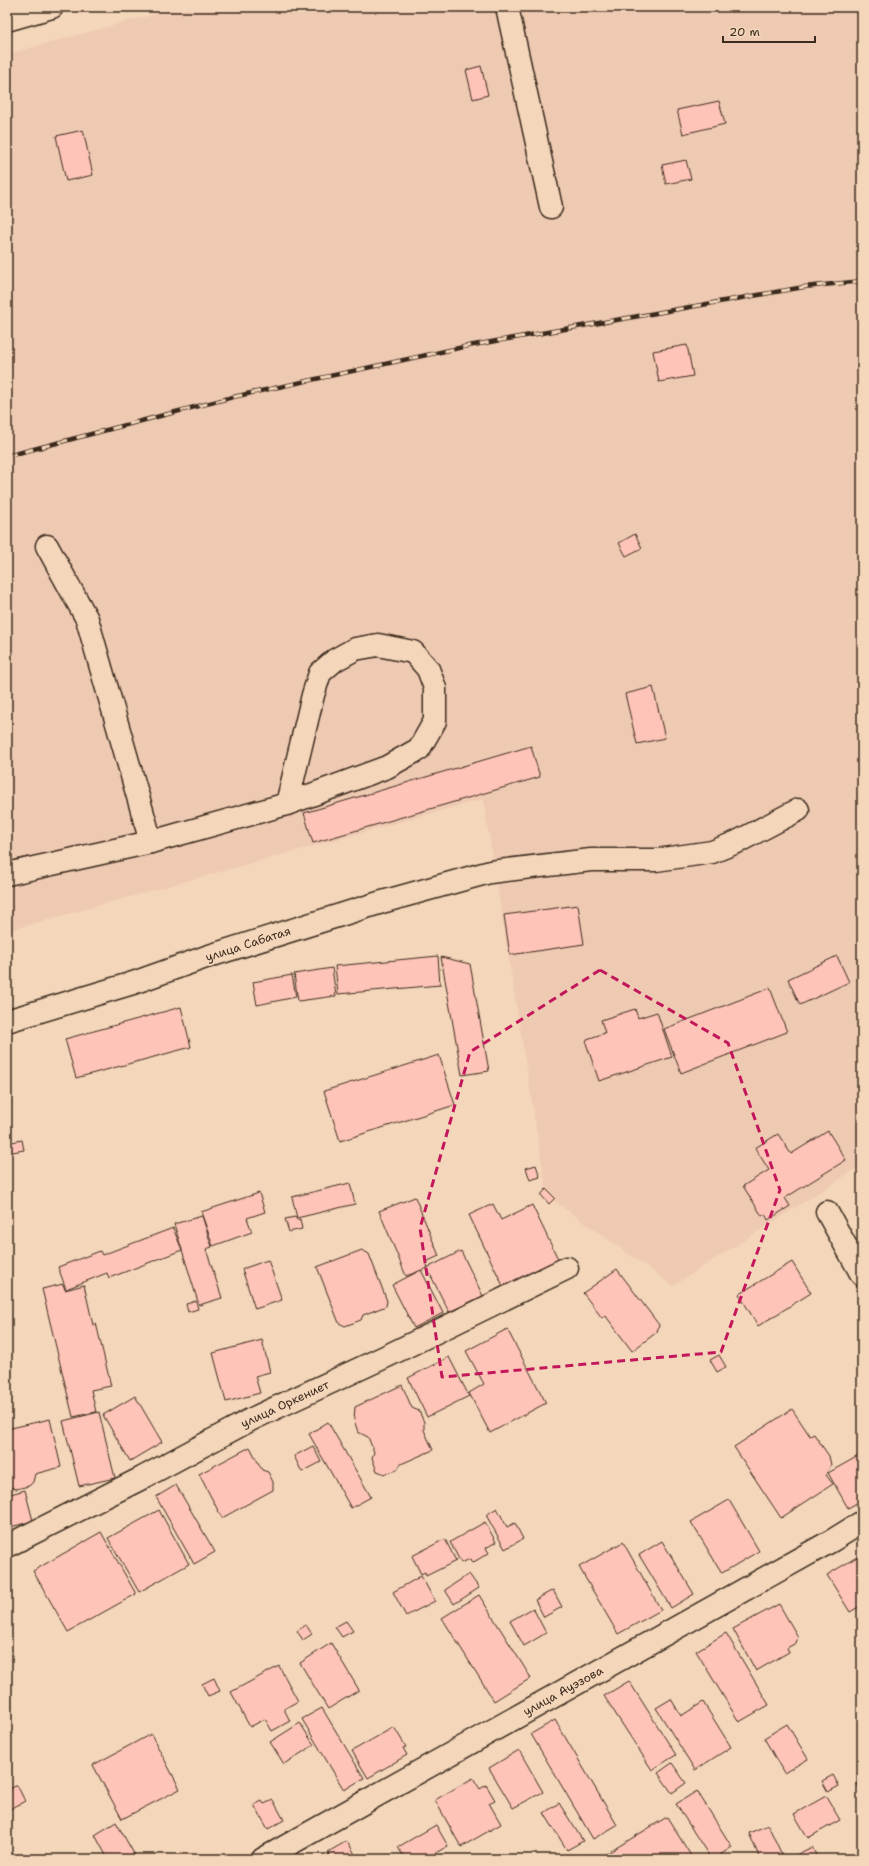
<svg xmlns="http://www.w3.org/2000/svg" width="869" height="1866" font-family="'Shantell Sans',sans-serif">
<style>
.built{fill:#efcab3}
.building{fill:#ffc4b8;stroke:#3b2a1e}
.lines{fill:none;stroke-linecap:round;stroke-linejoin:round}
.minor-casing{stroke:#3b2a1e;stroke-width:25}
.minor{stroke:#f4d7ba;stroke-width:22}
.rail-casing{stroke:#3b2a1e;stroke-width:4.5}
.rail{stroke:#f4d7ba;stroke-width:3;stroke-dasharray:9;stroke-linecap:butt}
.marked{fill:none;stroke:#c2185b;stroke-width:3;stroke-dasharray:8 5;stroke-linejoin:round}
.labels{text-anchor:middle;stroke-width:4;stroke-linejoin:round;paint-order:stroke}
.street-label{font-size:12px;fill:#3b2a1e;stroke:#f4d7ba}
</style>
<rect width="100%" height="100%" fill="#f4d7ba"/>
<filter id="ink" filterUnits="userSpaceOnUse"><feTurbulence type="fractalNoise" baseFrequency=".025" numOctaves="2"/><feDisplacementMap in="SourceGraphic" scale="8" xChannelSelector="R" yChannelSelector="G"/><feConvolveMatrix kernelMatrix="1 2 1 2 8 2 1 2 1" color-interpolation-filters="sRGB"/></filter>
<g filter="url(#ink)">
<path class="built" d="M180 7H862V1165L673 1286 547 1196 483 799 7 931V54Z"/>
<g class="building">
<path d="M481 66 488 95 473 99 466 70Z"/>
<path d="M719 101 725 124 683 134 677 110Z"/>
<path d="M83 130 93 175 66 181 56 136Z"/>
<path d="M686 160 691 179 666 184 662 165Z"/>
<path d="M687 345 693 376 659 382 653 351Z"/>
<path d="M635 534 642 548 626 556 619 543Z"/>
<path d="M653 687 665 738 637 744 625 694Z"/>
<path d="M531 746 540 777 313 843 304 813Z"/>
<path d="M578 905 584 944 510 955 504 915Z"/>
<path d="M438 956 440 985 338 994 335 966Z"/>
<path d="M837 956 849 982 800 1005 788 979Z"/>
<path d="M441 957 470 964 489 1071 462 1075Z"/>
<path d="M332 968 336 996 298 1001 294 974Z"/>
<path d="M292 975 296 997 257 1005 253 982Z"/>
<path d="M770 988 787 1032 681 1073 664 1029Z"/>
<path d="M181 1007 191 1047 76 1078 65 1039Z"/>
<path d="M635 1009 638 1018 657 1012 672 1057 599 1081 586 1043 587 1039 605 1033 601 1020Z"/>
<path d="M439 1055 455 1105 340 1141 324 1091Z"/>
<path d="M828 1131 846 1160 785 1198 790 1206 768 1220 765 1214 762 1216 743 1186 769 1170 755 1148 778 1134 791 1154Z"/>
<path d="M22 1140 24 1150 7 1153V1143Z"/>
<path d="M536 1165 540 1177 530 1180 526 1168Z"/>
<path d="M350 1183 355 1204 297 1218 292 1197Z"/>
<path d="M546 1189 555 1198 549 1204 541 1195Z"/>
<path d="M259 1193 265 1212 247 1218 252 1232 213 1246 201 1212Z"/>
<path d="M415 1197 439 1256 426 1262 428 1268 406 1276 379 1211Z"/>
<path d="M493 1204 501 1220 532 1205 559 1261 504 1288 469 1215Z"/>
<path d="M202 1216 212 1247 206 1249 222 1298 199 1305 174 1224Z"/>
<path d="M295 1217 297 1220 300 1219 302 1229 289 1232 285 1219Z"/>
<path d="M173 1228 182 1250 109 1278 107 1273 66 1289 58 1267 100 1251 102 1255Z"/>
<path d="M362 1250 369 1254 387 1301 386 1306 363 1315 361 1320 345 1326 339 1323 317 1267Z"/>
<path d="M461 1251 483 1296 449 1312 427 1268Z"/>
<path d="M268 1260 282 1300 255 1309 242 1269Z"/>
<path d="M792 1262 811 1293 758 1326 739 1294Z"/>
<path d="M617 1269 659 1325 657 1332 632 1351 605 1315 602 1318 583 1293Z"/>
<path d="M421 1270 443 1313 414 1328 392 1285Z"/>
<path d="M63 1284 65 1290 84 1285 93 1325 96 1323 111 1386 91 1390 96 1412 73 1417 42 1289Z"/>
<path d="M196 1301 198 1309 188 1312 186 1304Z"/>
<path d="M507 1329 546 1403 490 1433 469 1393 484 1384 466 1351Z"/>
<path d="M262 1340 270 1372 255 1376 260 1393 226 1402 213 1353Z"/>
<path d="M719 1355 726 1367 717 1372 710 1360Z"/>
<path d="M449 1357 469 1396 427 1417 408 1378Z"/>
<path d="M402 1385 412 1408 419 1411 424 1422V1430L433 1450 401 1464 397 1470 385 1474 377 1471 372 1458 374 1452 368 1437 358 1432 354 1420 355 1407Z"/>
<path d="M135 1396 162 1442 130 1461 103 1415Z"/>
<path d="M792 1409 810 1436 814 1434 829 1456 831 1465 826 1475 833 1484 781 1518 734 1447Z"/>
<path d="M99 1412 115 1478 79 1486 63 1421Z"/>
<path d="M50 1419 61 1467 35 1474 33 1482 29 1486 16 1489 7 1486V1429Z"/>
<path d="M328 1422 371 1497 351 1508 309 1434Z"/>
<path d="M313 1446 321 1462 302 1472 294 1456Z"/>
<path d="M250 1447 262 1470 268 1472 273 1482V1490L222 1518 199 1474Z"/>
<path d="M860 1455 862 1459V1500L848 1508 828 1473Z"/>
<path d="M176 1485 215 1552 194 1564 156 1497Z"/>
<path d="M25 1490 33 1521 7 1528V1495Z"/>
<path d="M729 1500 759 1551 722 1573 691 1522Z"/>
<path d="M497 1508 507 1527 515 1523 523 1539 505 1549 486 1515Z"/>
<path d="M159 1510 189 1564 139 1592 108 1538Z"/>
<path d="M485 1522 496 1542 486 1548 489 1553 472 1563 470 1559 461 1563 450 1542Z"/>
<path d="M101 1532 136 1594 68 1632 33 1571Z"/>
<path d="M445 1539 456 1561 426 1576 425 1572 421 1574 412 1556Z"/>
<path d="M662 1541 694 1594 671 1608 639 1555Z"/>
<path d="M623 1542 661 1610 618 1634 579 1567Z"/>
<path d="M862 1554V1605L850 1612 827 1575Z"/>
<path d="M469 1574 479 1588 454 1604 445 1590Z"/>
<path d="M421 1576 435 1601 406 1616 393 1592Z"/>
<path d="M553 1590 562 1607 544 1617 535 1600Z"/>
<path d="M479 1595 531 1678 494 1701 442 1618Z"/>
<path d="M779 1604 798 1637 796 1643 787 1648 789 1652 756 1671 733 1629Z"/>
<path d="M533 1608 546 1633 524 1646 510 1621Z"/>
<path d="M346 1621 353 1631 342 1637 335 1627Z"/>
<path d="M306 1625 312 1634 303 1640 297 1631Z"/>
<path d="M726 1633 769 1705 739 1722 696 1651Z"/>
<path d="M331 1643 359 1690 328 1709 300 1663Z"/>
<path d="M279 1666 298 1701 284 1709 290 1721 272 1731 265 1719 250 1727 231 1692Z"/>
<path d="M214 1678 220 1691 208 1696 202 1684Z"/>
<path d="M629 1681 676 1755 652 1770 604 1696Z"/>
<path d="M671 1699 681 1716 703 1702 731 1747 695 1770 656 1708Z"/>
<path d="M322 1708 364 1778 344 1790 302 1719Z"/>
<path d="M555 1720 617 1825 593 1839 531 1734Z"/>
<path d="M300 1723 314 1745 284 1764 270 1742Z"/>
<path d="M787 1724 808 1759 784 1773 764 1738Z"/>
<path d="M394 1727 406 1747 403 1748 407 1755 368 1778 352 1751Z"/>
<path d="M151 1734 180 1789 122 1819 93 1765Z"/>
<path d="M519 1750 543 1792 513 1808 489 1768Z"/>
<path d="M672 1763 686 1783 672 1793 658 1773Z"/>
<path d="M833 1775 839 1786 828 1792 822 1781Z"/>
<path d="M473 1778 480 1789 486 1785 495 1800 489 1803 501 1824 461 1847 435 1800Z"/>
<path d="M862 1782V1793L857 1784Z"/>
<path d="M17 1785 25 1801 7 1811V1791Z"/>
<path d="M697 1791 732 1847 714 1859H711L676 1804Z"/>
<path d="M826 1796 840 1820 808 1838 794 1814Z"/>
<path d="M273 1800 284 1820 268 1829 254 1805 262 1801 264 1804Z"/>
<path d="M559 1803 583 1841 567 1850 544 1813Z"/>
<path d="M667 1817 693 1859H609L606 1854Z"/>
<path d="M116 1822 137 1859H108L95 1835Z"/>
<path d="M436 1825 448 1846 425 1859H405L398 1847Z"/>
<path d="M768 1825 784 1859H760L749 1833Z"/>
<path d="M347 1841 358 1859H332L328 1852Z"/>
<path d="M812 1847 818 1859H788Z"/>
</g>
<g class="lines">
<defs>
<g id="minor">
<path d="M507 7 551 207"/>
<path d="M7 20 52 7"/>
<path d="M47 546 87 619 151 842"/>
<path d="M7 874 151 842 287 804 387 767 419 749 435 721V688L428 669 413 652 378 645 355 649 335 660 320 673 313 695 287 804"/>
<path d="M7 1021 133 983 206 957 382 902 490 872 591 860H656L712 852 737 842 798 810"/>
<path d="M827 1212 862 1275"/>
<path d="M7 1546 142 1478 252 1419 389 1355 567 1268"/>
<path d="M263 1859 833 1540 862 1522"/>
</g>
</defs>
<use href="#minor" class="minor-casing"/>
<use href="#minor" class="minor"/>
<defs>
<path id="rail" d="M7 456 233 397 468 346 804 287 862 281"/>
</defs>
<use href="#rail" class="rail-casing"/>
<use href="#rail" class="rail"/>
</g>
</g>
<path class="marked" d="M600 970 728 1043 780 1190 721 1352 442 1377 420 1228 470 1052Z"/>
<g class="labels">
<g class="street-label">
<text transform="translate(248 944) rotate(-18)" y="4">улица Сабатая</text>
<text transform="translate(285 1404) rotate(-25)" y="4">улица Оркениет</text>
<text transform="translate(563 1691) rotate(-29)" y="4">улица Ауэзова</text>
</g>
</g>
<rect width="869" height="1866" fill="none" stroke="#f4d7ba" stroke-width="24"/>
<rect x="12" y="12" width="845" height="1842" fill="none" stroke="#3b2a1e" stroke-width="1.5" filter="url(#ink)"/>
<path d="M723 36v6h92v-6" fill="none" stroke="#3b2a1e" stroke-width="2"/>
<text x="729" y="36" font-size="12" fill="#3b2a1e" stroke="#f4d7ba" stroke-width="3" paint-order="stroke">20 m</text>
</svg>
